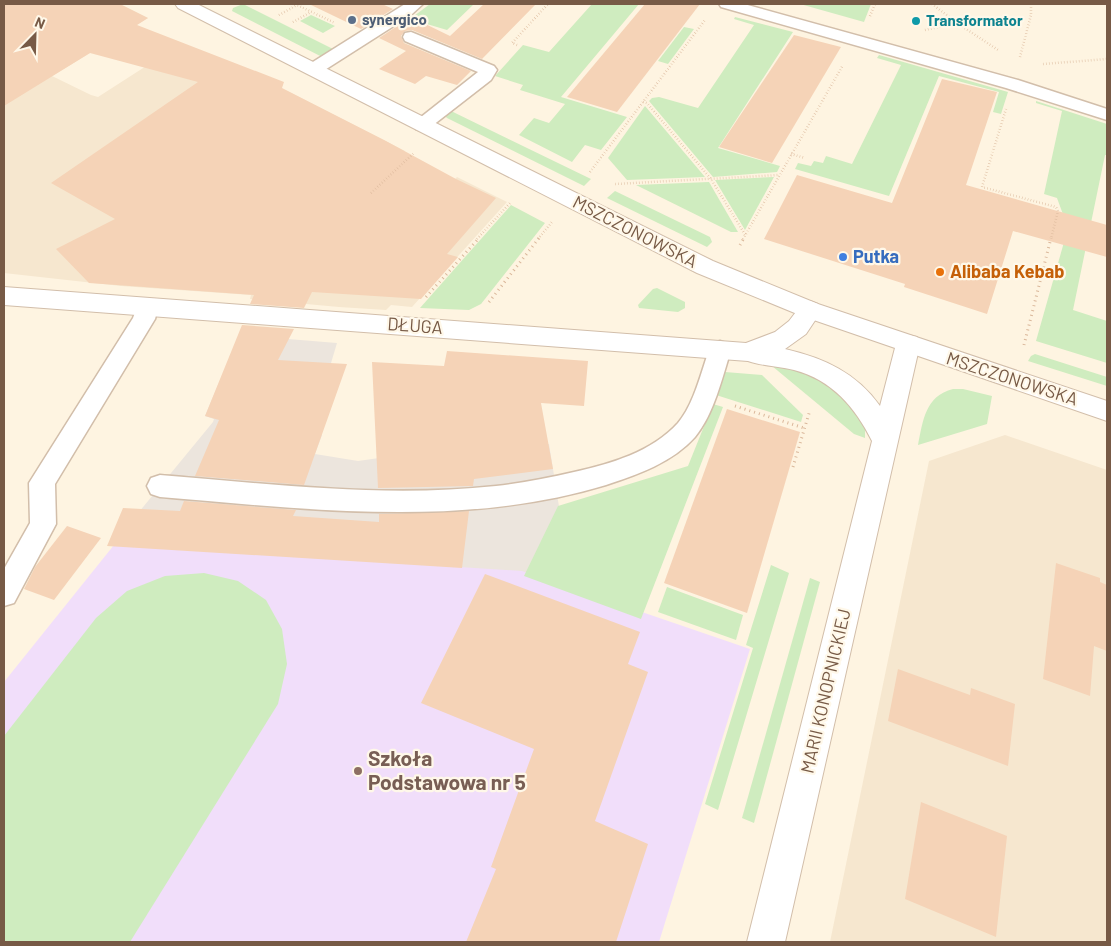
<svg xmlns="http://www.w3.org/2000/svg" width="1111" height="946" font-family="Barlow,sans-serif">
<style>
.residential{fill:#f6e7cf}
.industrial{fill:#ece5dd}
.education{fill:#f1defa}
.green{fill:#cfecbf}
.building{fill:#f5d3b7}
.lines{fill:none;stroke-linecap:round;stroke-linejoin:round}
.service-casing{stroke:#d2beaa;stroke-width:3}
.minor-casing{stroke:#d2beaa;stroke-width:2}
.tertiary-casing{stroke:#d2beaa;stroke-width:2}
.path-far1{stroke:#dab79a;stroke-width:2.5;stroke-dasharray:0.5 2.5;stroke-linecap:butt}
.path{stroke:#dab79a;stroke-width:3;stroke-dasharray:1 4;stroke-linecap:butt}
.service{fill:#fff;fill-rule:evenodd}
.minor{fill:#fff;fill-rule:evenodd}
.tertiary{fill:#fff;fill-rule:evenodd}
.service-dot{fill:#5c6f8a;stroke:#fff8e9;stroke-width:2}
.culture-dot{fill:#0f9aa8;stroke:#fff8e9;stroke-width:2}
.shop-dot{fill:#3f7fe0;stroke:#fff8e9;stroke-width:2}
.food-dot{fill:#e8710a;stroke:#fff8e9;stroke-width:2}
.education-dot{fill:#8d6e63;stroke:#fff8e9;stroke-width:2}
.labels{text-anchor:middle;stroke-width:4.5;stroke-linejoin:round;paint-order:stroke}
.far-service-label{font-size:15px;font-weight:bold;fill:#4e5e75;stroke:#fff8e9;text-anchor:start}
.far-culture-label{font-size:15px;font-weight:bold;fill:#0d838f;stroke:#fff8e9;text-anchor:start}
.street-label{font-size:18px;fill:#775a46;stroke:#fff8e9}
.shop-label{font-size:18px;font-weight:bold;fill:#366cbe;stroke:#fff8e9;text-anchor:start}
.food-label{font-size:18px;font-weight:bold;fill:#c56008;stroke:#fff8e9;text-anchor:start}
.near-education-label{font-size:21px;font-weight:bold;fill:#785e54;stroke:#fff8e9;text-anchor:start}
</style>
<rect width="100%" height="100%" fill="#fef4e1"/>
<g class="residential">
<path d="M4 4H120L148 18 52 76 91 95 98 97 182 43 289 92 405 151 363 189 426 209 457 177 507 202 412 307 391 305 386 310 339 307 250 299 251 295 121 286 4 273Z"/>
<path d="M1005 435 1107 470V942H830L929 461Z"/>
</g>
<path class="industrial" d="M239 335 337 343 310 433 322 435 315 454 358 461 379 458V463L549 444 572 588 111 546 213 422 214 419 205 416Z"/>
<path class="education" d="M114 545 522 571 750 649 659 942H4V682Z"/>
<g class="green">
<path d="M243 4 337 51 328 60 232 11 233 8Z"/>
<path d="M430 4H474L447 30 410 19Z"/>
<path d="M592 4H639L561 97 627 117 601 150 585 145 572 162 519 135 534 118 549 123 565 104 520 90 523 85 495 76 523 45 549 52Z"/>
<path d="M800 4H871L864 22Z"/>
<path d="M311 15 335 26 323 33 300 21Z"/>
<path d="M735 17 793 32 718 148 780 166 777 172 713 177 649 101 652 98 659 97 698 108 754 25 734 19Z"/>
<path d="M684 27 694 29 668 64 658 61Z"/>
<path d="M879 55 1008 92 1001 114 993 112 999 92 939 76 889 196 795 169 798 163 811 166 814 161 823 163 826 156 852 164 901 65 877 58Z"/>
<path d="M1036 101 1107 124V155H1105L1073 310 1107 321V363L1036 341 1068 228 1057 198 1044 194 1062 111 1036 103Z"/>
<path d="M645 106 705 177 627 180 608 158Z"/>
<path d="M449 110 591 179 584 186 447 118 445 116Z"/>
<path d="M774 177 745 230 715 180Z"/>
<path d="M709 182 738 232H731L636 185Z"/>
<path d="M615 191 710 237 712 242 707 247 607 198Z"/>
<path d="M511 205 545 223 481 304 469 310 420 308Z"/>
<path d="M657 288 685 302V308L678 312 639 308 638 305 653 289Z"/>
<path d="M1035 354 1107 377V386L1028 361 1031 356Z"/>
<path d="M766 361 795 368 836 386 865 425V438L854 434Z"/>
<path d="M725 372 762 375 803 415 801 422 716 395Z"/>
<path d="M953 389H963L992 396 987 424 918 445C923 421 925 396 953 389Z"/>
<path d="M713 404 723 407 641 619 524 576 558 506 688 466Z"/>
<path d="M771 565 789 573 718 810 705 804 753 648 746 645Z"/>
<path d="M204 573 238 581 266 600 282 629 287 664 278 704 130 942H4V736L96 618 127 591 165 576Z"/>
<path d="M810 578 820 582 754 823 742 818Z"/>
<path d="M667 587 743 615 736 640 658 612Z"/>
</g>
<g class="building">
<path d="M4 4H120L148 18 137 25 284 82 282 88 386 141 456 179 496 198 447 254 458 257 421 299 312 292 304 308 250 304 254 295 89 283 56 249 115 219 51 183 198 82 90 53 4 106Z"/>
<path d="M309 4H382L393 9 361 29Z"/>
<path d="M484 4H536L482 59 412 30 405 31 401 36 404 43 471 71 457 85 426 76 415 84 379 69 406 51 379 38 411 17 450 36Z"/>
<path d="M645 4H700L617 112 567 97Z"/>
<path d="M794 35 841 47 772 163 719 147Z"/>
<path d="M942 79 997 92 966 185 1107 225V257L1013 231 987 314 904 287 905 284 764 239 797 175 892 203Z"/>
<path d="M242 325 294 329 278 360 347 364 304 485 195 476 219 420 205 416Z"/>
<path d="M447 351 588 361 584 406 541 403 553 469 474 479 473 486 378 488 372 362 444 366Z"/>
<path d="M727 409 800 432 747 613 664 583Z"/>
<path d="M184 501 296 510 293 516 379 522V514L469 511 462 568 107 546 123 508 180 511Z"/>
<path d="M67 526 101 538 54 600 24 589 35 567Z"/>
<path d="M1056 563 1100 578V582L1107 585V651L1094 646 1090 696 1043 679Z"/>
<path d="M485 574 640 632 628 664 648 672 595 821 648 844 616 942H466L496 869 491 867 534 749 421 703Z"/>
<path d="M898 669 970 695 971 688 1015 704 1008 766 888 721Z"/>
<path d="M921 802 1007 836 996 937 905 899Z"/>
</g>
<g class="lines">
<defs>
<g id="service">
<path d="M405 4H423L411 15 320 73 314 74 308 73 305 69 308 65Z"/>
<path d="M719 4H744L1018 80 1107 109V120L1006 88 721 7Z"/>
<path d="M411 32 494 66 497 70 491 80 428 129 422 131 416 129 413 125 416 121 478 72 405 41 403 37 405 33Z"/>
<path d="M147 300 155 302 158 308 155 319 55 484 56 524 14 603 4 606V569L30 523 29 483 133 318 139 302Z"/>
<path d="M720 341 728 344 731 350C722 378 714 414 695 437 673 462 637 475 606 485 461 529 308 509 160 497L151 494 147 486 151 478 160 475C271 484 384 498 496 486 522 483 548 478 574 472 610 464 652 452 678 423 694 404 701 373 709 350L712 344Z"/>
</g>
<path id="minor" d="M4 287 746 343 775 332 789 321 802 304 810 301 818 304 822 310 806 334 785 349C824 358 857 373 880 406L896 344 899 337 908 335 917 337 920 344 785 942H747L872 441C855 407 832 380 794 370 778 366 762 366 748 361L4 305Z"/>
<path id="tertiary" d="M175 4H197L713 261 818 304 1107 401V421L802 316 697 273 178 8Z"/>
</defs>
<use href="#service" class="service-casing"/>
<use href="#minor" class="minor-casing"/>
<use href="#tertiary" class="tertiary-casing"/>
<g class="path-far1">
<path d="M295 4 335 23"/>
<path d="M932 4 956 22"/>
<path d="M279 15 297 5"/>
<path d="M870 16 875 4"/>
<path d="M293 22 311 12"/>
<path d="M925 30 957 23 998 50"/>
<path d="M517 45 512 43 548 4"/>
<path d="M1020 57 1031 15V4"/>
<path d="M1043 64 1107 59"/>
<path d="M643 102 647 103 711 179 746 236"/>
<path d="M1006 109 982 187 1056 207 1058 211 1051 239"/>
<path d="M791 154 805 158"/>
<path d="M590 172 705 20"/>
<path d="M615 184 779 175"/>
<path d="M371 193 414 153"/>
<path d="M477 239 510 203"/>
<path d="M538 239 552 222"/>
<path d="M743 239 843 65"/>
</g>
<g class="path">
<path d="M740 245 744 238"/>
<path d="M426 297 479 238"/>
<path d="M489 302 539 238"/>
<path d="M1024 345 1051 238"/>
<path d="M735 406 804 428"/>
<path d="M793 467 810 410"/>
</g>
<use href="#service" class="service"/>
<use href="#minor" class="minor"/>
<use href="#tertiary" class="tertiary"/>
</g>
<circle class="service-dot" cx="352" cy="20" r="5"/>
<circle class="culture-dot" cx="916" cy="21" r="5"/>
<circle class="shop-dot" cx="843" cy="257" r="5"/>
<circle class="food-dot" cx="940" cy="272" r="5"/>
<circle class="education-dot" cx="358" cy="771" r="5"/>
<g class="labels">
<g class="far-service-label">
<text x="362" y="25">synergico</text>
</g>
<g class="far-culture-label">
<text x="926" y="26">Transformator</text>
</g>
<g class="street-label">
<text transform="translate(635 232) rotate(27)" y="6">MSZCZONOWSKA</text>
<text transform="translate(415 326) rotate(4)" y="6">DŁUGA</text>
<text transform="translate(1012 379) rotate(18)" y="6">MSZCZONOWSKA</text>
<text transform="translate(826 691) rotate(-77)" y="6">MARII KONOPNICKIEJ</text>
</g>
<g class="shop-label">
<text x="853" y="263">Putka</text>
</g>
<g class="food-label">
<text x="950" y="278">Alibaba Kebab</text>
</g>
<g class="near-education-label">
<text x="368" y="766">Szkoła<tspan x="368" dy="24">Podstawowa nr 5</tspan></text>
</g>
</g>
<rect width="1111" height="946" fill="none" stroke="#775a46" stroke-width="10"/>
<g transform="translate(35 35) rotate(23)" stroke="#fff8e9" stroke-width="4" paint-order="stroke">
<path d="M0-4L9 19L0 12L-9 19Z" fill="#775a46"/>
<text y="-8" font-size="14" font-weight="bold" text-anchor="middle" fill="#775a46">N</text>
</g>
</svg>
